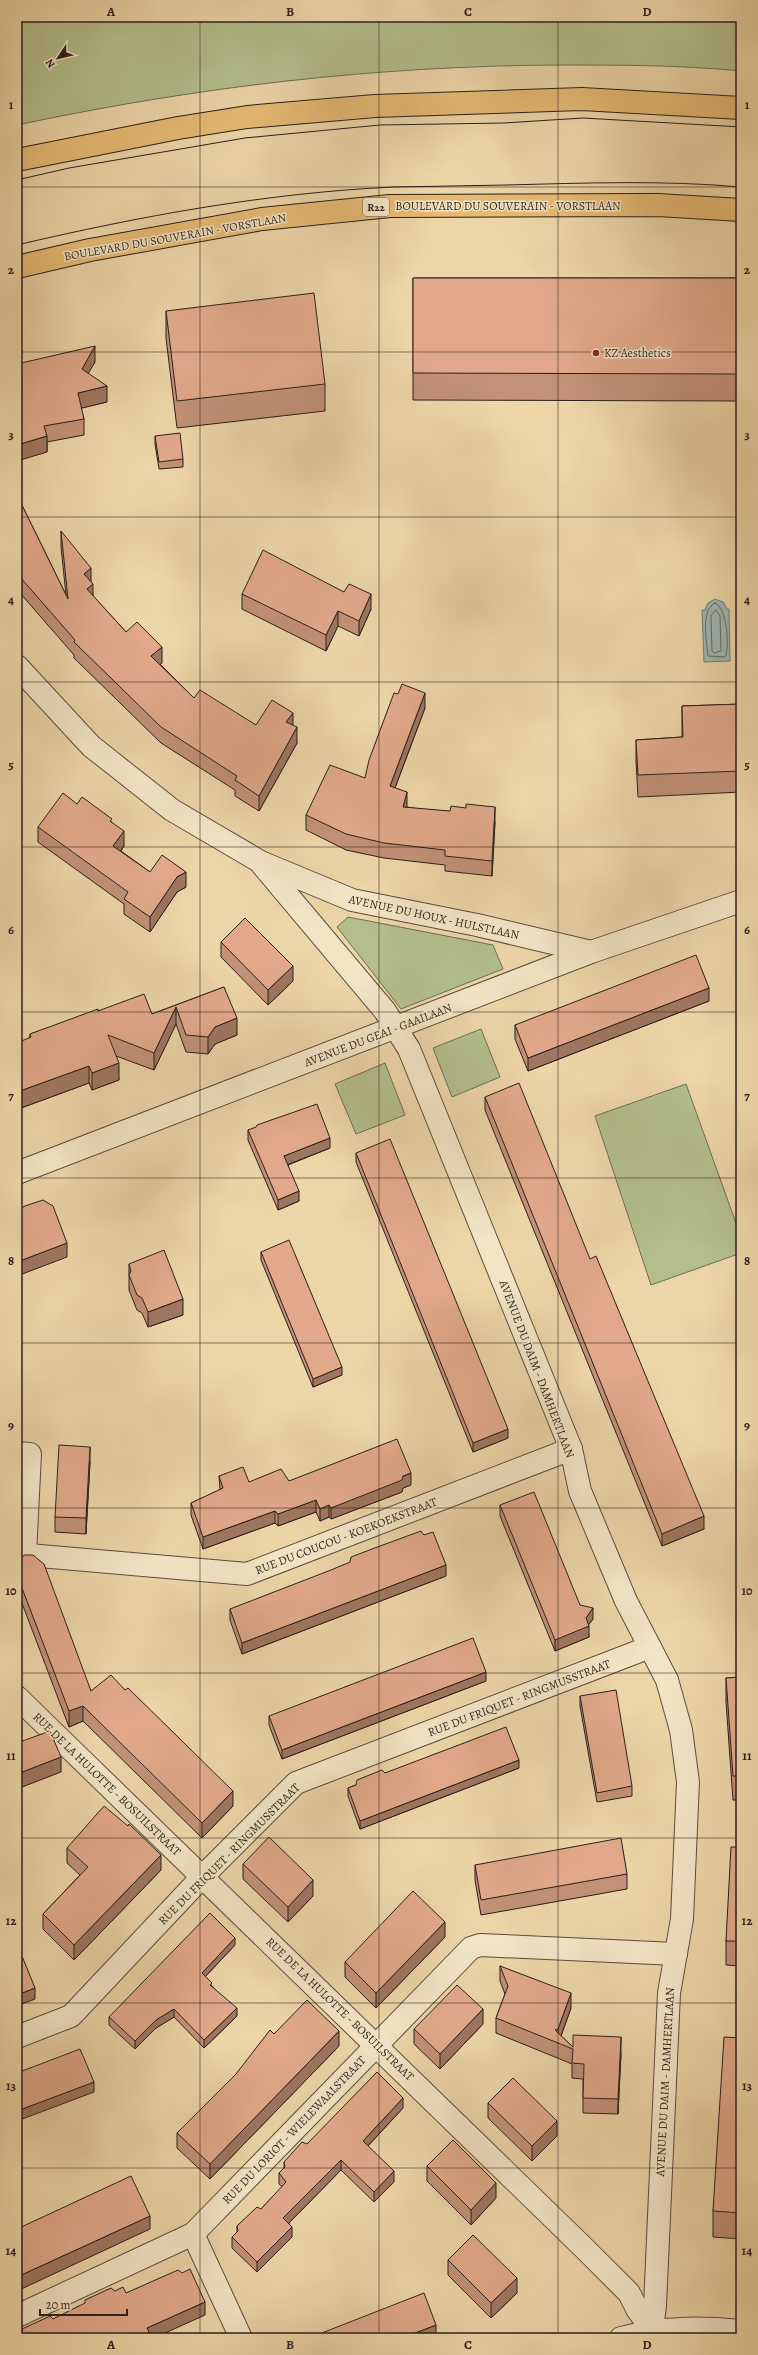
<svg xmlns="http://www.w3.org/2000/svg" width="758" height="2355" font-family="Alegreya,serif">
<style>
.green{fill:#b3be8b;stroke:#6f6e52}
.water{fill:#9cb6b2;stroke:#6f7a75}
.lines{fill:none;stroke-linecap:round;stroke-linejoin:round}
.shore{stroke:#646a66;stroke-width:1}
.minor-casing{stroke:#5b4c3d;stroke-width:24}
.primary-casing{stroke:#2b1f1a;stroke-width:24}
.minor{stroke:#f3e4c6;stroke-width:22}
.primary{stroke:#e6ba74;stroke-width:22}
.tram{stroke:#2b1f1a;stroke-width:1}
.wall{fill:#c29177;stroke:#2b1f1a}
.shaded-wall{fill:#9e7661;stroke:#2b1f1a}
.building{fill:#e1a98a;stroke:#2b1f1a}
.grid{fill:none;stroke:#2b1f1a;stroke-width:1;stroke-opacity:0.55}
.poi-dot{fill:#8f2418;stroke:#f3e4c6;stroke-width:1.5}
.labels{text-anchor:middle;stroke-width:3;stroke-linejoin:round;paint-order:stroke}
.shield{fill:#f3e4c6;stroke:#675a4e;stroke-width:1}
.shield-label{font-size:11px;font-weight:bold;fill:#2b1f1a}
.street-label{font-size:12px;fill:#2b1f1a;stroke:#f3e4c6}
.poi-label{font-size:12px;fill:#2b1f1a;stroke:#f3e4c6;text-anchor:start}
.neatline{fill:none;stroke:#2b1f1a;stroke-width:1.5}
.grid-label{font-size:13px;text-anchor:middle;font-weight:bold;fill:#2b1f1a}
</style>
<rect width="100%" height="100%" fill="#ecd5a7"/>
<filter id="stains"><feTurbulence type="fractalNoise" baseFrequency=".005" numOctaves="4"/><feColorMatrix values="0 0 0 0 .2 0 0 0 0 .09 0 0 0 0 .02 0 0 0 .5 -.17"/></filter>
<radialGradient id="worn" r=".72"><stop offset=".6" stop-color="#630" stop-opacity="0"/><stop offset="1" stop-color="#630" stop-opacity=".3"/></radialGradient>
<g class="green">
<path d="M17 17H741V71C681 65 618 65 558 65 375 66 196 87 17 125Z"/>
<path d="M348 917 493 945 503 969 401 1009 337 927Z"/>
<path d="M481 1029 500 1077 452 1097 433 1048Z"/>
<path d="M385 1063 405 1115 356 1134 335 1084Z"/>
<path d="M686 1084 741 1237V1253L651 1285 595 1116Z"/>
</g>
<path class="water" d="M715 599 723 602 727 609H729L730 661 704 662 702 610H705L708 603Z"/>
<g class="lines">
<g class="shore">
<path d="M715 603C727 606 730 649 725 657L708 656C707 643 700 609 715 603Z"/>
<path d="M716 610 720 616 721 651 714 653 712 651 711 616Z"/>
</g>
<defs>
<g id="minor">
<path d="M17 666 91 746 172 810 259 861 385 1011 409 1049 571 1449 580 1491 626 1601 667 1680 681 1730 688 1782 682 1919 669 1993 655 2306 652 2330"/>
<path d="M263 863 352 900 477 925 591 952"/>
<path d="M17 1173 591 952 741 901"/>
<path d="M17 1453 30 1454 25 1555"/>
<path d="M17 1554 247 1574 571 1449"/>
<path d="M17 1697 583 2247 629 2293 637 2309 652 2330"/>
<path d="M17 2037 71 2016 202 1877 296 1783 650 1647"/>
<path d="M193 2234 241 2338"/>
<path d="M17 2316 193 2234 471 1948 480 1945 676 1954"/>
<path d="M621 2338C663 2327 698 2327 741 2331"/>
</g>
<g id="primary">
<path d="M17 160 178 128 247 117 375 106 582 99 741 108"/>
<path d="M17 267 90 250 262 219 390 206 658 205 741 210"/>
</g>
</defs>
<use href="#minor" class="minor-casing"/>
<use href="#primary" class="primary-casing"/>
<use href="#minor" class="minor"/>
<use href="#primary" class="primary"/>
<g class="tram">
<path d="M17 180 69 168 245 138 380 125 504 123 583 118 741 127"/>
<path d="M17 245C140 216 267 193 393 187 431 186 469 186 507 185 585 183 663 180 741 187"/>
</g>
</g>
<g class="wall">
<path d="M413 278H741V401L413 400Z"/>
<path d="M166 311 325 384V411L177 428 166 338Z"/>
<path d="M95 362 88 373 107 402 81 408 84 419V435L47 442V452L17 364Z"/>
<path d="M155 436 183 459V467L159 469 155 444Z"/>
<path d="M17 495 66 595 61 547V531L91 581 93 596 126 632 162 663 160 664 194 698 256 725H293L297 743 259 811 235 796V790L161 743 74 658V655L20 593 17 586Z"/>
<path d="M242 594 371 609 359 636 338 626 326 651 242 609Z"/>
<path d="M741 704V792L638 797 636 761V740L682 737V706Z"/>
<path d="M425 708 395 788 407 807 495 822 492 876 445 871V865L384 858 346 850 306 830V815L365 778Z"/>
<path d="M77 804 112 822 124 846 121 851 150 872 186 887 177 892 150 932 124 914V904L38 842V827Z"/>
<path d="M221 942 293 981 268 1005 221 957Z"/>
<path d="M224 987 237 1035 215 1044 208 1054 186 1052 176 1024 154 1070 116 1056 119 1080 92 1090 89 1083 21 1108V1117L17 1119 30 1034 98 1011 152 1014Z"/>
<path d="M709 1001 528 1071 515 1039V1025Z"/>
<path d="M485 1097 590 1259 704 1529 662 1546 485 1110Z"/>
<path d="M248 1130 330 1148 288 1165 299 1201 278 1210 248 1140Z"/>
<path d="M356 1153 508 1438 473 1452 356 1162Z"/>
<path d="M261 1252 342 1375 313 1387 261 1260Z"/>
<path d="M129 1264 183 1315 148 1327 142 1313 137 1310 129 1290Z"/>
<path d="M90 1462 86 1534 55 1532V1517Z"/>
<path d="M219 1476 249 1482 289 1481 411 1485 403 1488 402 1492 331 1519 329 1517 320 1521 316 1512 278 1526 275 1523 203 1549 191 1515V1503L220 1490Z"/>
<path d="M500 1505 580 1605 593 1619 588 1625 589 1637 555 1651 500 1516Z"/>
<path d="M17 1564 91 1691 233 1806 202 1838 83 1721 69 1727 17 1590Z"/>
<path d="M446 1576 242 1654 230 1620V1609Z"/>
<path d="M741 1677V1800H733L726 1702V1678Z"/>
<path d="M486 1681 282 1759 269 1725V1716Z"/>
<path d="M580 1696 632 1786V1796L597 1802 580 1706Z"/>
<path d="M519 1768 360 1829 348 1796V1788L385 1773Z"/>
<path d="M741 1847V1966L726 1965V1941Z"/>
<path d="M67 1848 161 1870 74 1960 43 1929V1914L80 1875 67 1863Z"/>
<path d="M243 1864 313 1896 288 1922 243 1879Z"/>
<path d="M475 1865 627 1874V1889L481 1915 475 1880Z"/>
<path d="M445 1937 376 2008 345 1977V1962Z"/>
<path d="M235 1945 205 1977 212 1986 237 2016 204 2048 174 2017 156 2028 135 2049 109 2025V2017Z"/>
<path d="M500 1966 571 2008 561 2036 573 2047 621 2053 618 2114 583 2113V2079L572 2078V2064L496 2033V2018L505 1994 500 1981Z"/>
<path d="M483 2024 440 2069 414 2044V2029Z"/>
<path d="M274 2034 339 2046 210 2179 177 2148V2133L236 2074Z"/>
<path d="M741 2038V2239L713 2237V2211Z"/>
<path d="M488 2103 557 2136 532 2161 488 2118Z"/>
<path d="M403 2108 368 2146 394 2182 374 2202 341 2170 289 2223 292 2237 257 2272 232 2248V2237L237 2232V2226L261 2209 282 2187 279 2184V2173L284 2168V2162L307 2144Z"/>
<path d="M427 2166 496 2198 471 2225 427 2181Z"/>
<path d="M448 2260 517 2293 491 2318 448 2275Z"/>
</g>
<g class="shaded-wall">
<path d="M95 346V362L82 384V369Z"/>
<path d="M107 386V402L78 409V393Z"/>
<path d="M47 436V452L17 461V445Z"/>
<path d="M91 568V583L84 574Z"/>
<path d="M93 584V600L87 589Z"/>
<path d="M371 594V609L359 636V621Z"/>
<path d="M338 611V626L326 651V635Z"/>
<path d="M162 647V663L151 672V656Z"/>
<path d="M425 693V708L390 801V786Z"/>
<path d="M293 713V729L286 722Z"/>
<path d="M297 727V743L259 811V796Z"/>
<path d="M407 792V807L403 822V807Z"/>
<path d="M495 807V822L492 876V861Z"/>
<path d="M124 831V846L113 861V846Z"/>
<path d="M186 872V887L177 892 150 932V917L177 877Z"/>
<path d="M293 966V981L268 1005V990Z"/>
<path d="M709 988V1001L528 1071V1058Z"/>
<path d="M176 1007V1024L154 1070V1053Z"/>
<path d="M237 1018V1035L215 1044 208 1054V1037L215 1027Z"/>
<path d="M119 1063V1080L92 1090V1073Z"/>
<path d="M89 1066V1083L21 1108V1117L17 1119V1092Z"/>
<path d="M330 1138V1148L284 1166V1156Z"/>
<path d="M299 1191V1201L278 1210V1200Z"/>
<path d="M67 1243V1257L17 1276V1262Z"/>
<path d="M183 1299V1315L148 1327V1312Z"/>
<path d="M342 1367V1375L313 1387V1379Z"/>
<path d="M508 1429V1438L473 1452V1443Z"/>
<path d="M90 1447V1462L86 1534V1518Z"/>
<path d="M411 1473V1485L403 1488 402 1492 331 1519V1508Z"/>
<path d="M316 1500V1512L278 1526V1514Z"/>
<path d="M329 1505V1517L320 1521V1509Z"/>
<path d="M275 1511V1523L203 1549V1537Z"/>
<path d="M704 1516V1529L662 1546V1534Z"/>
<path d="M446 1565V1576L242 1654V1643Z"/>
<path d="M593 1608V1619L587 1627 589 1626V1637L555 1651V1640L586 1618Z"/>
<path d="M486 1672V1681L282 1759V1750Z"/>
<path d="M83 1706V1721L69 1727V1711Z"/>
<path d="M61 1757V1772L17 1789V1774Z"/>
<path d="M519 1760V1768L360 1829V1821Z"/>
<path d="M233 1791V1806L202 1838V1823Z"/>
<path d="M161 1855V1870L74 1960V1945Z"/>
<path d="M313 1880V1896L288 1922V1907Z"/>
<path d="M445 1922V1937L376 2008V1993Z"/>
<path d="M235 1938V1945L202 1980V1973Z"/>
<path d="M35 1988V1999L17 2006V1995Z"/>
<path d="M571 1993V2008L558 2044V2029Z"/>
<path d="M237 2008V2016L204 2048V2040Z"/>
<path d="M174 2009V2017L156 2028 135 2049V2041L156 2020Z"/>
<path d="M483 2009V2024L440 2069V2054Z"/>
<path d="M339 2031V2046L210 2179V2164Z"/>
<path d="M621 2037V2053L618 2114V2099Z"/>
<path d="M94 2082V2092L17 2121V2111Z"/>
<path d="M403 2098V2108L363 2151V2141Z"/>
<path d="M557 2121V2136L532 2161V2146Z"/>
<path d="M341 2160V2170L283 2229V2218Z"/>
<path d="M394 2171V2182L374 2202V2192Z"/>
<path d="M496 2183V2198L471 2225V2210Z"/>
<path d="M150 2216V2229L17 2291V2277Z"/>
<path d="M292 2227V2237L257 2272V2262Z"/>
<path d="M517 2278V2293L491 2318V2303Z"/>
<path d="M205 2302V2315L154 2338H147V2328Z"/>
<path d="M436 2325V2338H402Z"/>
</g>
<g class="building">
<path d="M413 278H741V374L413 373Z"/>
<path d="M314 293 325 384 177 401 166 311Z"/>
<path d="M95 346 82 369 107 386 78 393 84 419 44 426 47 436 17 445V364Z"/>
<path d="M180 433 183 459 159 462 155 436Z"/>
<path d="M17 495 68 599 61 531 91 568 84 574 93 584 87 589 126 632 137 622 162 647 151 656 194 698 200 690 256 725 272 700 293 713 286 722 297 727 259 796 235 780 237 776 161 727 74 642 75 640 20 577 17 570Z"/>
<path d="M263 550 344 592 349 584 371 594 359 621 338 611 326 635 242 594Z"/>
<path d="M402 684 425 693 390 786 407 792 403 807 450 811 451 806 466 808V804L495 807 492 861 445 856V850L384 843 346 834 306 815 330 765 365 778 369 760 394 693 398 694Z"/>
<path d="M741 704V771L638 775 636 740 683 737 682 706Z"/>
<path d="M63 793 77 804 82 797 112 819 110 821 124 831 113 846 150 872 162 855 186 872 177 877 150 917 124 899 128 892 38 827Z"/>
<path d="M245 918 293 966 268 990 221 942Z"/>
<path d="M696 955 709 988 528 1058 515 1025Z"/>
<path d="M224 987 237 1018 215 1027 208 1037 186 1035 176 1007 154 1053 108 1035 119 1063 92 1073 89 1066 17 1092 21 1100 17 1102V1043L31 1037 30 1034 98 1009V1011L144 994 152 1014Z"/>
<path d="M519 1083 590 1259 596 1256 704 1516 662 1534 485 1097Z"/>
<path d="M317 1104 330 1138 284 1156 299 1191 278 1200 248 1130 256 1127 257 1125Z"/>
<path d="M390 1139 508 1429 473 1443 356 1153Z"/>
<path d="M43 1200 53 1206 67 1243 17 1262V1210L25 1206Z"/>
<path d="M289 1240 342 1367 313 1379 261 1252Z"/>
<path d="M164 1250 183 1299 148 1312 142 1298 137 1295 129 1275 131 1271 129 1264Z"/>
<path d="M397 1439 411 1473 403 1476 402 1480 331 1508 329 1505 320 1509 316 1500 278 1514 275 1511 203 1537 191 1503 223 1488 219 1476 243 1467 249 1482 281 1469 289 1481Z"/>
<path d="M59 1445 90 1447 86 1518 55 1517Z"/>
<path d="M534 1492 580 1605 593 1608 586 1618 589 1626 555 1640 500 1505Z"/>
<path d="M421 1531 424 1535 433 1532 446 1565 242 1643 230 1609 331 1570 350 1562 351 1557 380 1546Z"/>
<path d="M24 1555H33L44 1564 91 1691 111 1675 125 1690 128 1688 233 1791 202 1823 83 1706 69 1711 17 1575V1564Z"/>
<path d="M473 1638 486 1672 282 1750 269 1716Z"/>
<path d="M741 1677V1776H733L726 1678Z"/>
<path d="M616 1690 632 1786 597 1793 580 1696Z"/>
<path d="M506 1727 519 1760 360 1821 348 1788 356 1785 357 1780 382 1770 385 1773Z"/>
<path d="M50 1731 61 1757 17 1774V1743Z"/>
<path d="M104 1806 128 1826 129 1824 161 1855 74 1945 43 1914 88 1867 67 1848Z"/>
<path d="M269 1837 313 1880 288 1907 243 1864Z"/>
<path d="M621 1838 627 1874 481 1900 475 1865Z"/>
<path d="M731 1847H741V1941H726Z"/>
<path d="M413 1891 445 1922 376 1993 345 1962Z"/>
<path d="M210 1913 235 1938 202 1973 212 1983 210 1985 237 2008 204 2040 174 2009 156 2020 135 2041 109 2017Z"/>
<path d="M22 1956 35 1988 17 1995V1958Z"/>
<path d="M500 1966 571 1993 558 2029 555 2030 573 2047V2035L621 2037 618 2099 583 2098 584 2064 572 2063 573 2049 496 2018 508 1986Z"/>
<path d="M457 1985 483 2009 440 2054 414 2029Z"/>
<path d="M307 2000 339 2031 210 2164 177 2133 236 2074 270 2030 274 2034Z"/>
<path d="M724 2037 741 2038V2213L713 2211Z"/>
<path d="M80 2049 94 2082 17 2111V2073Z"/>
<path d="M377 2072 403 2098 363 2141 394 2171 374 2192 341 2160 283 2218 292 2227 257 2262 232 2237 238 2231 237 2226 257 2207 261 2209 286 2182 279 2173 285 2167 284 2162 302 2142 307 2144Z"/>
<path d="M513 2078 557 2121 532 2146 488 2103Z"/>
<path d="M453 2140 496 2183 471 2210 427 2166Z"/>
<path d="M131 2176 150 2216 17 2277V2229Z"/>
<path d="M473 2235 517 2278 491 2303 448 2260Z"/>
<path d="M190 2269 205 2302 147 2328 152 2338H17V2336L22 2333V2329L50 2316 53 2319 85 2303V2300L111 2288 115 2291 123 2287 126 2293 178 2270 182 2273Z"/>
<path d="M424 2293 436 2325 402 2338H309Z"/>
</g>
<path class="grid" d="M200 17V2338M379 17V2338M558 17V2338M17 187H741M17 352H741M17 517H741M17 682H741M17 847H741M17 1012H741M17 1178H741M17 1343H741M17 1508H741M17 1673H741M17 1838H741M17 2003H741M17 2168H741"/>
<circle class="poi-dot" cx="596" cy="353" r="4"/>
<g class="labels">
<rect class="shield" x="363" y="198" width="26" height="18" rx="3"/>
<g class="shield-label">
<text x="376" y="211">R22</text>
</g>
<g class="street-label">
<text x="508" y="210">BOULEVARD DU SOUVERAIN - VORSTLAAN</text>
<text transform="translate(175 237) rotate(-10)" y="4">BOULEVARD DU SOUVERAIN - VORSTLAAN</text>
<text transform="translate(434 917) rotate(12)" y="4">AVENUE DU HOUX - HULSTLAAN</text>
<text transform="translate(378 1035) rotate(-21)" y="4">AVENUE DU GEAI - GAAILAAN</text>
<text transform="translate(537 1369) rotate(69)" y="4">AVENUE DU DAIM - DAMHERTLAAN</text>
<text transform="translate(346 1536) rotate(-21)" y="4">RUE DU COUCOU - KOEKOEKSTRAAT</text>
<text transform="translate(519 1698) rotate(-21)" y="4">RUE DU FRIQUET - RINGMUSSTRAAT</text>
<text transform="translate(107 1784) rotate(44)" y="4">RUE DE LA HULOTTE - BOSUILSTRAAT</text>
<text transform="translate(229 1854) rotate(-45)" y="4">RUE DU FRIQUET - RINGMUSSTRAAT</text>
<text transform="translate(340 2009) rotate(44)" y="4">RUE DE LA HULOTTE - BOSUILSTRAAT</text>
<text transform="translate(665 2082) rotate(-87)" y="4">AVENUE DU DAIM - DAMHERTLAAN</text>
<text transform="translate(294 2130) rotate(-46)" y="4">RUE DU LORIOT - WIELEWAALSTRAAT</text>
</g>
<g class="poi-label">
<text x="604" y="357">KZ Aesthetics</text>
</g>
</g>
<rect width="758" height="2355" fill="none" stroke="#ecd5a7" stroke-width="44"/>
<g transform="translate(58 58) rotate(235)" stroke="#f3e4c6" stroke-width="3" paint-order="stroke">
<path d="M0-3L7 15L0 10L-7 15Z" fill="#2b1f1a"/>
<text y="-6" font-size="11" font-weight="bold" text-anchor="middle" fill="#2b1f1a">N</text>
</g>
<path d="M40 2309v6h87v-6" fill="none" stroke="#2b1f1a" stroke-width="2"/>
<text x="46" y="2309" font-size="12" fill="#2b1f1a" stroke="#f3e4c6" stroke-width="3" paint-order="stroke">20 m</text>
<rect x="22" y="22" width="714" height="2311" class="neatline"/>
<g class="grid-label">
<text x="111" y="16">A</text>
<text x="290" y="16">B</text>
<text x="468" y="16">C</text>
<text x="647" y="16">D</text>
<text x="11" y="109">1</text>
<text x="747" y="109">1</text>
<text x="11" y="274">2</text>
<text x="747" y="274">2</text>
<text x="11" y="439">3</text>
<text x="747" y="439">3</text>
<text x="11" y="604">4</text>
<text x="747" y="604">4</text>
<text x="11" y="769">5</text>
<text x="747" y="769">5</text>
<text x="11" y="934">6</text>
<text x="747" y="934">6</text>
<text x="11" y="1100">7</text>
<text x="747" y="1100">7</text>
<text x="11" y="1265">8</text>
<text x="747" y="1265">8</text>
<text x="11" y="1430">9</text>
<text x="747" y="1430">9</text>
<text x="11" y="1595">10</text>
<text x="747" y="1595">10</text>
<text x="11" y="1760">11</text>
<text x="747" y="1760">11</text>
<text x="11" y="1925">12</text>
<text x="747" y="1925">12</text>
<text x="11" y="2090">13</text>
<text x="747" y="2090">13</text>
<text x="11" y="2255">14</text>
<text x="747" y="2255">14</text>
<text x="111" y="2349">A</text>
<text x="290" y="2349">B</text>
<text x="468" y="2349">C</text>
<text x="647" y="2349">D</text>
</g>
<rect width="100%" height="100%" filter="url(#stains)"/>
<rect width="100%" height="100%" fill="url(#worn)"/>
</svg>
